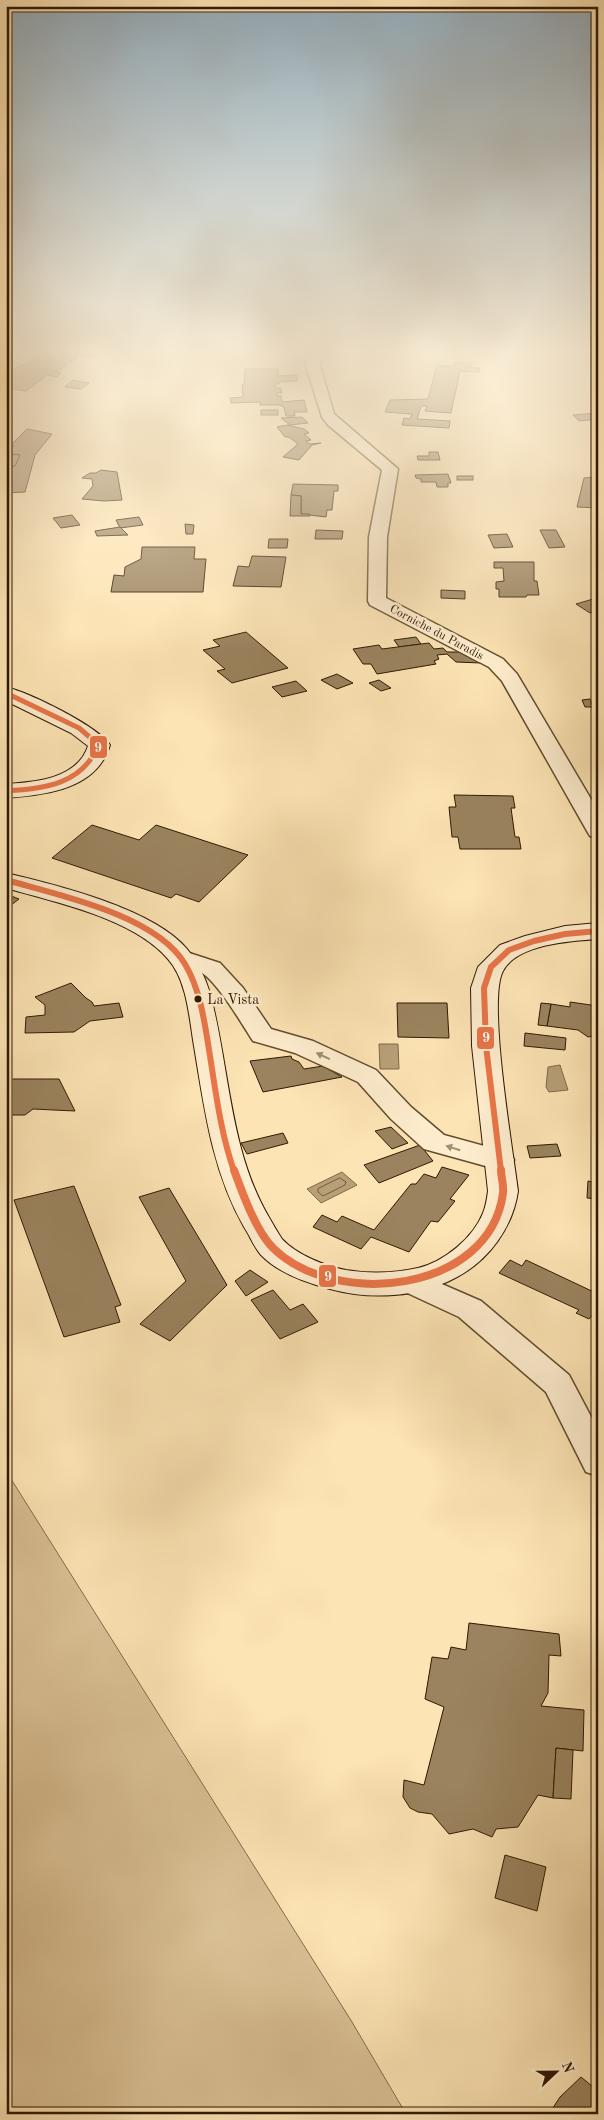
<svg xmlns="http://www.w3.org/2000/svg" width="604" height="2120" font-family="'Old Standard TT',serif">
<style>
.green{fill:#dac195;stroke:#846d4a}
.water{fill:#b79f77;stroke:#816947}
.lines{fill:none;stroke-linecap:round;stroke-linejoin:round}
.shore{stroke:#735c3c;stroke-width:1}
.building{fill:#9a835e;stroke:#2f1900}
.minor-casing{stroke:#624c2d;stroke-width:3}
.secondary-casing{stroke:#2f1900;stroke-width:2}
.minor{fill:#feedce;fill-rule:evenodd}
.secondary{fill:#feedce;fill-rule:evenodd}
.bus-1-far2-casing{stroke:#feedce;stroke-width:8}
.bus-1-far1-casing{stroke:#feedce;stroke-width:10}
.bus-1-casing{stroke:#feedce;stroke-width:11}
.bus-1-far2{stroke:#ea7548;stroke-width:5}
.bus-1-far1{stroke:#ea7548;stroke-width:6}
.bus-1{stroke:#ea7548;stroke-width:8}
.oneway{fill:#a18e71}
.bus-dot{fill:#2f1900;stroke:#feedce;stroke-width:2}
.labels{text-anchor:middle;stroke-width:5;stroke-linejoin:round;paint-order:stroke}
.far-street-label{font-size:12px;fill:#2f1900;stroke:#feedce}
.bus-label{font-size:14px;fill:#2f1900;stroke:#feedce;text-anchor:start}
.line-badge{stroke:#feedce;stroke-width:2}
.badge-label{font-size:14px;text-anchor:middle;font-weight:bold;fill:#fff}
</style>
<rect width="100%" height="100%" fill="#fde4b4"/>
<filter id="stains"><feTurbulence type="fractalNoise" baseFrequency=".004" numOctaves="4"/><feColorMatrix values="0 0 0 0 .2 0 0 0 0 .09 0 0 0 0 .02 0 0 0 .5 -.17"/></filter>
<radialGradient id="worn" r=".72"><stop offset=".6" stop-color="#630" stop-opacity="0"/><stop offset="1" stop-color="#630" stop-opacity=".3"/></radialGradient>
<path class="green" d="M6 1471 352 2022 406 2114H6Z"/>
<g class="water">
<path d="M379 1044H398L399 1069H380Z"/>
<path d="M560 1065 568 1090 549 1092 546 1087 548 1067Z"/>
<path d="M342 1172 357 1185 321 1203 307 1189Z"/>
</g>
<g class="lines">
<path class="shore" d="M340 1178 346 1182 345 1185 323 1196 318 1192V1189Z"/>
</g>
<g class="building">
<path d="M34 354H101L97 357 77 355 74 357H78L72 362 69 361 62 369 55 372 61 373 57 377 47 375 26 391 6 388V376L20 365H25L37 357 31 356Z"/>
<path d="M455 362 472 363 471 366 465 367 480 368 479 372 460 371 451 413 425 411 427 406H421L417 419 450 421 449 428 402 425 404 418 410 419 412 414 385 412 390 400 428 399 437 365 454 366Z"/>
<path d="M245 369H278V376L297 375V381L279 382V384H275V388H281L282 393H277V396H281L282 402 304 400 307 412H294L295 416H286L284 407 279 405H260V402L231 403 230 398 243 397 242 385 244 384Z"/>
<path d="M73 380 89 383 81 389 65 387Z"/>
<rect x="261" y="410" width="17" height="5"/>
<path d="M598 413V419L579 421 573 415Z"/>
<path d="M302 417 308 423 290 425 281 418Z"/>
<path d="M287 425 304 429 309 433 304 434 311 440 306 441 310 444 321 443 312 445 299 460 283 457 298 444 289 437H285L277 427Z"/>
<path d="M27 429 52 434 35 455 25 492 6 493V466H15L20 455 6 453 14 446H10Z"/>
<path d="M429 452H438L440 460H418L417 456H429Z"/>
<path d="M6 454 20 455 15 466H6Z"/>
<path d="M101 470 117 472 122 500 104 501 82 499 93 486 92 479 82 478 90 473H96Z"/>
<path d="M448 474 451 483H448V487H437L436 482H421V479L416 478 415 475Z"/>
<rect x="457" y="476" width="16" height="4"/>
<path d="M598 477V508L577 507 584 478Z"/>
<path d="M293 484 338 485V491H334L332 510H327L326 517 301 514V496L291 495Z"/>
<path d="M291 495 301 496V514H309L310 516H290Z"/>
<path d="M72 515 80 525 61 528 53 518Z"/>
<path d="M139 517 143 525 120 528 116 520Z"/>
<path d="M185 524 194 525 193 534H186Z"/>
<path d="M120 527 128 535 97 536 95 531Z"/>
<path d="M316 530 343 531 342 539H315Z"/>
<path d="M540 530H556L565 547 549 548Z"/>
<path d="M507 534 513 547 494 548 488 535Z"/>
<path d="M269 539H288L287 548H268Z"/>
<path d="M142 547H195L194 559H206L203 592H111L114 575 124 576 125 567 141 559Z"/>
<path d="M252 556 286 557 281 587 233 586 238 566 249 567Z"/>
<path d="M494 562H534V581H537L539 595H527L526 597H499V589H496V582L504 581 503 568H494Z"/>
<path d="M441 590 465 591V599L441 598Z"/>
<path d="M593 599 598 602V611L590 613 576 604Z"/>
<path d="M246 632 288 668 232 683 217 671 225 669 203 650 220 646 213 640Z"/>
<path d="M416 637 421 644 399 647 394 640Z"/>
<path d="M429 643 434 649 443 648 447 652H465L476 658 481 663 456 662 447 654 437 655 439 659 434 661 436 664 377 674 371 664H363L353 649 379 645 382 649Z"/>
<path d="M337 674 353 683 337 689 321 680Z"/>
<path d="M379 680 391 688 381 691 369 683Z"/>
<path d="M296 681 307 691 282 697 272 687Z"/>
<path d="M590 699 593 707H585L582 700Z"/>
<path d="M454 795 513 796 515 808H511L515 837H519L521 849H460L458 837H452L449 807H456Z"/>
<path d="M92 825 139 840 156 825 248 855 199 902 176 894 171 898 52 858Z"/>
<path d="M6 894 19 899 6 909Z"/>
<path d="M71 983 86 998 92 1002 94 1006 119 1003 123 1017 90 1021 74 1032 25 1033 26 1017 45 1015V1005L35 997Z"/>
<path d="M570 1002 598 1006V1035L588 1037 578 1030 547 1026 551 1004 570 1007Z"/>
<path d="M397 1003H447L449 1038 398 1037Z"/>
<path d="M541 1003 551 1004 547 1026 538 1025Z"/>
<path d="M525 1033 566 1038 565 1050 524 1046Z"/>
<path d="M291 1056 292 1059 299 1062 304 1069 323 1066 342 1077 263 1092 250 1061Z"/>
<path d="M6 1079H59L75 1111 33 1109 25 1115H6Z"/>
<path d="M391 1127 408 1143 392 1149 375 1131Z"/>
<path d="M283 1133 288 1143 247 1154 241 1143Z"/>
<path d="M557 1144 561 1156 530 1158 527 1146Z"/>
<path d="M420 1145 433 1161 379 1183 364 1165Z"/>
<path d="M442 1167 469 1175 450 1199 455 1201 438 1222 431 1221 409 1252 371 1237 361 1249 313 1227 322 1215 337 1222 342 1216 374 1230 411 1184H416L424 1174 436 1178Z"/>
<path d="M588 1181 598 1183V1199L587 1198Z"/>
<path d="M74 1186 121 1305 115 1307 120 1322 64 1337 14 1200Z"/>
<path d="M169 1188 227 1285 170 1341 140 1324 186 1281 139 1197Z"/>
<path d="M510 1260 522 1266 526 1260 598 1294V1308L589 1319 576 1313 579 1310 499 1273Z"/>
<path d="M250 1270 268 1282 246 1296 235 1281Z"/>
<path d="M273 1290 290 1310 303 1304 318 1322 280 1339 251 1300Z"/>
<path d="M469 1623 559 1634 561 1656 549 1655 548 1693 541 1706 584 1710 583 1751 556 1748 553 1798 538 1795 518 1827 496 1829 492 1837 473 1829 449 1834 432 1814 418 1812 410 1808 403 1797 404 1780 424 1785 444 1707 425 1699 432 1657 448 1659 451 1647 466 1650Z"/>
<path d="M556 1748 573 1750 571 1799 553 1798Z"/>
<path d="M505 1855 546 1867 537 1911 495 1898Z"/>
<path d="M581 2077 598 2091V2114H549L560 2097Z"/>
</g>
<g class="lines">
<defs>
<g id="minor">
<path d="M313 354H332L321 361 320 366 334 414 398 469 387 537 386 598 503 659 517 674 598 811V838L590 836 587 831 502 681 489 667 370 605 368 601 369 537 382 470 328 425 322 417 306 366 307 359Z"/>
<path d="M180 950 220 963 243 988 271 1029 313 1041 376 1070 411 1107 444 1135 510 1153 514 1160 510 1167 500 1170 424 1149 391 1119 358 1082 295 1053 253 1041C242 1024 218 983 202 973 191 966 175 968 168 957L171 952Z"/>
<path d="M412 1271 481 1301 569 1375 598 1430V1476L586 1472 546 1392 459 1317 401 1290 397 1282 401 1274Z"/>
</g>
<g id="secondary">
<path d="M6 687C30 693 96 725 110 745 97 789 47 795 6 798V784C36 782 77 779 88 746L71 733 6 701Z"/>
<path d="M6 873C57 885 154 909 187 949 198 962 205 977 210 993 230 1068 229 1151 270 1219 274 1226 278 1233 282 1239 297 1255 325 1266 346 1270 370 1274 395 1273 418 1268 444 1262 473 1238 483 1213 486 1206 487 1198 488 1191L472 1046 471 988 478 967 500 945 525 936 565 926 598 923V939C571 941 517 944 503 971 487 1000 513 1150 518 1191 513 1227 489 1260 457 1277 419 1298 370 1300 330 1289 307 1283 278 1273 261 1255 254 1247 250 1236 244 1227 211 1169 204 1105 193 1040 189 1014 186 979 168 959 133 918 57 903 6 888Z"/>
</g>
</defs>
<use href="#minor" class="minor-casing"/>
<use href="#secondary" class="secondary-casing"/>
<use href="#minor" class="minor"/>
<use href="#secondary" class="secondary"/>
<defs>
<path id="bus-1-far2" d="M6 693 79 728 99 745C81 785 46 788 6 791"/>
<g id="bus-1-far1">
<path d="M6 880C58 895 156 915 185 964 201 991 205 1025 210 1056 216 1094 221 1134 234 1171"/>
<path d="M501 1171 486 1046 484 988 491 967 509 950 534 941 565 934 598 931"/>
</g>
<path id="bus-1" d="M234 1170C242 1192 256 1231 273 1248 335 1309 490 1293 503 1193 504 1185 501 1177 501 1170"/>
</defs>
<use href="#bus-1-far2" class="bus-1-far2-casing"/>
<use href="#bus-1-far1" class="bus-1-far1-casing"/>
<use href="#bus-1" class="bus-1-casing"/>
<use href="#bus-1-far2" class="bus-1-far2"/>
<use href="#bus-1-far1" class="bus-1-far1"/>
<use href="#bus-1" class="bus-1"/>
</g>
<defs><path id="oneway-solid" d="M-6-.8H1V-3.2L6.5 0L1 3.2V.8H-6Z" transform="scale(1.25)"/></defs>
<g class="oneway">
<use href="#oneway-solid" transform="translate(323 1056) rotate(-155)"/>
<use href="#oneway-solid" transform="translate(453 1148) rotate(-163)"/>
</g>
<linearGradient id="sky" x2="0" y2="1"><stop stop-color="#94acbb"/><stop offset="0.54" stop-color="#fef3dd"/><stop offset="1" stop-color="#fef3dd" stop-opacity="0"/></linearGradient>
<rect width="604" height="651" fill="url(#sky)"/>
<circle class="bus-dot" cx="198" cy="999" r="4.5"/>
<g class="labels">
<g class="far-street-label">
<text transform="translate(437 632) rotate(28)" y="4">Corniche du Paradis</text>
</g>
<g class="bus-label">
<text x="207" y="1004">La Vista</text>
</g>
</g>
<g class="line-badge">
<rect x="89" y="735" width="19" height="24" rx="5" fill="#ea7548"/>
<rect x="476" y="1026" width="19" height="24" rx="5" fill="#ea7548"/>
<rect x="318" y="1264" width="19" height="24" rx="5" fill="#ea7548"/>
</g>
<g class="badge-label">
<text x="98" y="752">9</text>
<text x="486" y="1042">9</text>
<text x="328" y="1281">9</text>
</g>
<rect width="604" height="2120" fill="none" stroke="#fde4b4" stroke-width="25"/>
<rect x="8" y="8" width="589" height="2105" fill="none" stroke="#2f1900" stroke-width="2.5"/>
<rect x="12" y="12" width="579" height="2095" fill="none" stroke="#2f1900"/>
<g transform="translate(556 2072) rotate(68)" stroke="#feedce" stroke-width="4" paint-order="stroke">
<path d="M0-4L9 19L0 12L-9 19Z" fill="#2f1900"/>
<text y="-8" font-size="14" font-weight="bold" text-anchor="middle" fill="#2f1900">N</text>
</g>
<rect width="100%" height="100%" filter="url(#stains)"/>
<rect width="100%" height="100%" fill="url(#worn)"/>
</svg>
